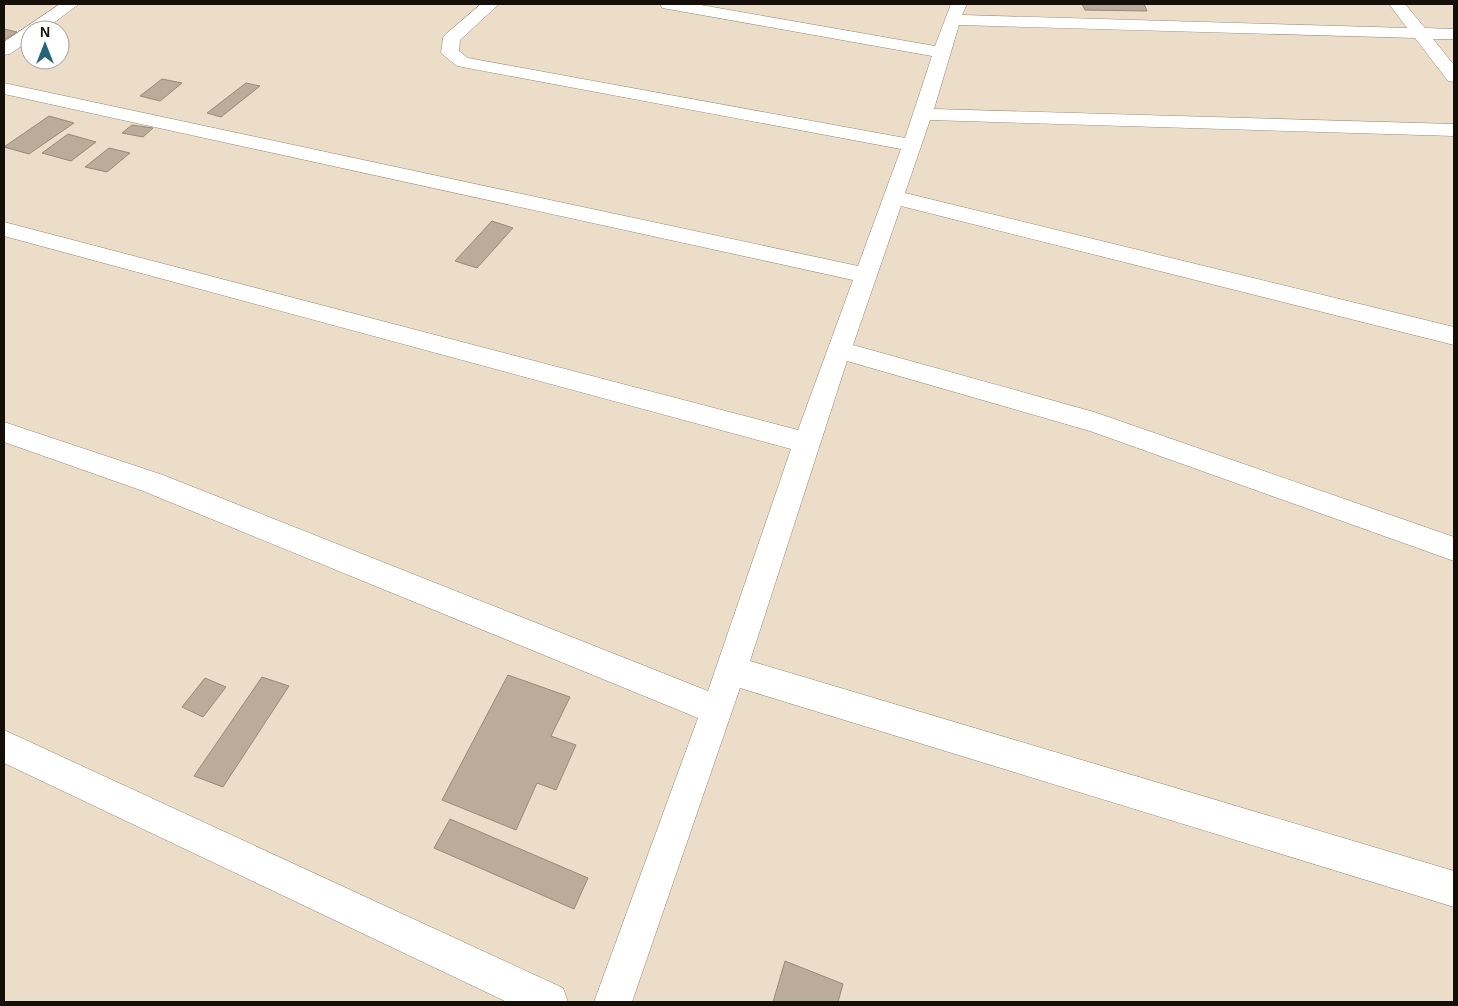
<svg xmlns="http://www.w3.org/2000/svg" width="1458" height="1006" font-family="Arial,sans-serif">
<style>
.building{fill:#bbac99;stroke:#988a77}
.lines{fill:none;stroke-linecap:round;stroke-linejoin:round}
.minor-casing{stroke:#948673;stroke-width:1}
.minor{fill:#fff;fill-rule:evenodd}
</style>
<rect width="100%" height="100%" fill="#ecddc8"/>
<g class="building">
<path d="M1082 4H1144L1147 11 1085 10Z"/>
<path d="M4 29 17 32 4 40Z"/>
<path d="M162 79 182 83 160 101 140 96Z"/>
<path d="M246 83 260 86 221 117 207 113Z"/>
<path d="M49 116 74 123 29 154 4 147Z"/>
<path d="M132 125 153 128 143 137 122 133Z"/>
<path d="M68 134 96 142 71 161 42 153Z"/>
<path d="M109 148 130 153 107 172 85 167Z"/>
<path d="M492 221 513 228 477 268 455 261Z"/>
<path d="M508 675 570 697 551 736 576 745 556 790 537 783 516 830 442 800Z"/>
<path d="M262 677 289 686 223 787 194 776Z"/>
<path d="M205 678 226 687 203 717 182 707Z"/>
<path d="M450 819 588 878 574 909 434 848Z"/>
<path d="M785 961 843 984 838 1002H773Z"/>
</g>
<g class="lines">
<defs>
<g id="minor">
<path d="M60 4H79L44 30H30V40L10 54 4 55V42Z"/>
<path d="M481 4H499L460 40 459 51 468 58 905 138 932 56 668 9 662 8 660 4H695L935 46 951 4H967L962 15 1407 28 1389 4H1405L1425 28 1454 29V39H1433L1454 65V82L1448 81 1415 38 959 25 934 109 1454 124V136L930 120 905 193 1454 327V345L901 206 853 345 1094 412 1454 537V561L1090 431 847 361 750 661 1454 871V907L740 688 632 1002H594L698 718 143 491 4 442V422L163 475 708 691 791 449 4 236V222L798 430 853 280 4 94V83L858 266 901 149 457 66 441 53 443 38 446 34Z"/>
<path d="M4 730 563 988 568 1002H507L4 763Z"/>
</g>
</defs>
<use href="#minor" class="minor-casing"/>
<use href="#minor" class="minor"/>
</g>
<rect width="1458" height="1006" fill="none" stroke="#140f08" stroke-width="10"/>
<g transform="translate(45 45)"><circle r="24" fill="#ffffff" stroke="#a19f9c"/>
<path d="M0-4L9 19L0 12L-9 19Z" fill="#236478"/>
<text y="-8" font-size="14" font-weight="bold" text-anchor="middle" fill="#140f08">N</text>
</g>
</svg>
